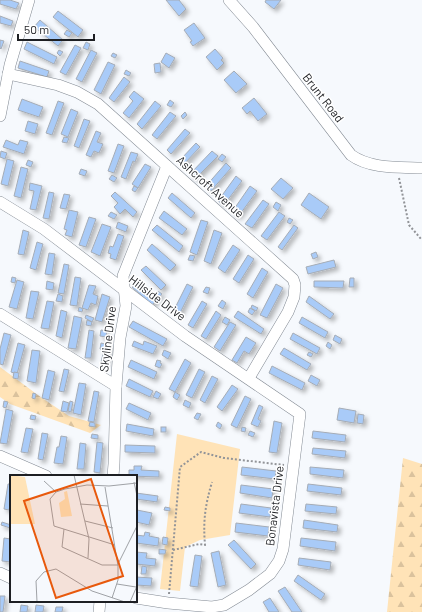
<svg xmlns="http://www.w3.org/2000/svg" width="422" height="612" font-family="Barlow,sans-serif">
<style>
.forest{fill:url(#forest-firs)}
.park{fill:#ffe3b7}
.building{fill:#a9cbf8;stroke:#a5acb6;filter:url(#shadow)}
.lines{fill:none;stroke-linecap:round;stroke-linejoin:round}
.minor-casing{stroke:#838a93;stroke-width:12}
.path{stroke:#929498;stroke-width:2;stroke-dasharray:2 2;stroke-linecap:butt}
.minor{stroke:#fff;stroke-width:11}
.labels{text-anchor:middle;stroke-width:3;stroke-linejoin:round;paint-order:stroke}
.street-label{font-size:12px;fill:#1d1f23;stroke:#fff}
.inset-road{fill:none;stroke:#9fa2a6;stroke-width:1}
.view{fill:#e8590c;fill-opacity:0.15;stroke:#e8590c;stroke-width:2}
.inset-edge{fill:none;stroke:#1d1f23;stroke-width:2}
</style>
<defs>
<pattern id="forest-firs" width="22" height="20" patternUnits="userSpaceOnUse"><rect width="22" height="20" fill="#ffe3b7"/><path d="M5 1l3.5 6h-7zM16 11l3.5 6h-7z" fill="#dac29d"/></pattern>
<filter id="shadow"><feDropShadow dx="3" dy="3" stdDeviation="2" flood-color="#0004"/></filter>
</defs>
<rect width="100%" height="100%" fill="#f6f9fd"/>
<g class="forest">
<path d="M0 367 42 398 69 416 101 425 90 433 10 404 0 397Z"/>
<path d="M403 458 422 464V612H387Z"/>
</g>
<path class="park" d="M177 434 240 449 230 535 200 540 185 547 180 591 160 589Z"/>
<g class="building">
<path d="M0 0H10L19 3 16 9 0 4Z"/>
<path d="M166 0H179L186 9 179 16Z"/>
<path d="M266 0H281L274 9 265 2Z"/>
<path d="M58 11 83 30 78 37 53 17Z"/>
<path d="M0 16 13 21 11 26 0 23Z"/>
<path d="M40 20 63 40 58 46 34 27Z"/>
<path d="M194 23 205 38 193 46 190 42 192 41 184 30Z"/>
<path d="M67 30 72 33 69 37 64 34Z"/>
<path d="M0 40 4 41 1 49 0 48Z"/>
<path d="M27 42 57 57 54 64 24 49Z"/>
<path d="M86 42 90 44 88 50 83 48Z"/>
<path d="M75 45 81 48 66 75 60 72Z"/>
<path d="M215 49 223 58 221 60 224 63 217 70 206 57Z"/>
<path d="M59 50 63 52 60 56 57 53Z"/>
<path d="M91 50 97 53 82 82 76 79Z"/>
<path d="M113 53 117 55 115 58 111 56Z"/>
<path d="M166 53 175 58 169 68 161 62Z"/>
<path d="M20 61 49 71 47 77 18 68Z"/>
<path d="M108 62 115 65 101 94 94 90Z"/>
<path d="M160 63 161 72 155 73 154 64Z"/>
<path d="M126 70 131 73 129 76 124 74Z"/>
<path d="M234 71 247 84 236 93 224 80Z"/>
<path d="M124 77 130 82 114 102 109 98Z"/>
<path d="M134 91 144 99 129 118 123 113 133 101 129 97Z"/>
<path d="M254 98 267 114 258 121 250 111 247 114 242 108Z"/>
<path d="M22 99 43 107 39 117 18 110Z"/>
<path d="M170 100 174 103 171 107 167 105Z"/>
<path d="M58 101 64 103 52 135 46 133Z"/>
<path d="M155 101 161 106 142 129 137 124Z"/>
<path d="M71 109 78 112 68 137 61 134Z"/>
<path d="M170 112 176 116 157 139 152 135Z"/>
<path d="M185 112 187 115 183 119 181 116Z"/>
<path d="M84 119 90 121 79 148 74 146Z"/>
<path d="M28 121 38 124 35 134 25 131Z"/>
<path d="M185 129 190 133 171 154 167 150Z"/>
<path d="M96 131 101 133 97 142 103 144 99 153 94 151 91 157 86 155Z"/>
<path d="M64 137 69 138 67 143 62 142Z"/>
<path d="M6 140 18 145 20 140 28 142 24 154 3 147Z"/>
<path d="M196 143 200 147 185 163 181 159Z"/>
<path d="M118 144 124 146 114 173 108 171Z"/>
<path d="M1 151 7 153 5 159 0 157Z"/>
<path d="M212 151 218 156 195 179 190 174Z"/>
<path d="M131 152 138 154 135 162 133 161 126 179 121 177Z"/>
<path d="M222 154 226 157 222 162 218 159Z"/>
<path d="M7 159 14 161 8 186 1 184Z"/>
<path d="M28 160 33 162 31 167 26 165Z"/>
<path d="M226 163 231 168 211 191 206 186Z"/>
<path d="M145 164 151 167 138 188 132 184Z"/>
<path d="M21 167 28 169 21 198 14 196Z"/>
<path d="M81 169 87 171 85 176 79 174Z"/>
<path d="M112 175 117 178 114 182 109 179Z"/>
<path d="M236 176 242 181 224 205 218 201Z"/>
<path d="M281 178 293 188 283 199 271 189Z"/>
<path d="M30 183 42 186 36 210 30 209 34 191 29 190Z"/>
<path d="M134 186 138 188 135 192 132 190Z"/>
<path d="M250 186 257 191 238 217 232 212Z"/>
<path d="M49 192 54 193 49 219 43 218Z"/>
<path d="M115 192 137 212 133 217 125 209 120 214 114 207 118 203 111 196Z"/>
<path d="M172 193 195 213 191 218 168 198Z"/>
<path d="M309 193 329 207 321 219 301 205Z"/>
<path d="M64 194 70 195 66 209 60 208Z"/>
<path d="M263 200 269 204 252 228 245 224Z"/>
<path d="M276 202 281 205 278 211 273 207Z"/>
<path d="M69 210 78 212 72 237 65 235 67 230 64 229Z"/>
<path d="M164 211 187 229 182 235 159 218Z"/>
<path d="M111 212 117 215 114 219 108 216Z"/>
<path d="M279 212 285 216 267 240 261 236Z"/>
<path d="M89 217 96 219 86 247 79 245Z"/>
<path d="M289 218 293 220 290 224 287 222Z"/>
<path d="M201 220 208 222 197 255 190 252Z"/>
<path d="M118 222 128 226 126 232 116 228Z"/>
<path d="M102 224 111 227 100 256 91 252Z"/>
<path d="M157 225 183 246 179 252 152 230Z"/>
<path d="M294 225 298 228 282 250 278 247Z"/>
<path d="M23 230 29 232 24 255 18 254Z"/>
<path d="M214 230 222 233 211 264 204 261Z"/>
<path d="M118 234 124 236 116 260 110 258 111 254 108 253 110 246 113 247Z"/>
<path d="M37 242 43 244 36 270 30 268Z"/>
<path d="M152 244 176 265 170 271 147 250Z"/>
<path d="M233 245 240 250 225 273 218 268Z"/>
<path d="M316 252 318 257 313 259 311 254Z"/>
<path d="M49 253 55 254 52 275 45 274Z"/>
<path d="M190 255 195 256 193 261 188 260Z"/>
<path d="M248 255 254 259 239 283 233 279Z"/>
<path d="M334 260 336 267 308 274 306 267Z"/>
<path d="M64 264 69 265 64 294 58 293Z"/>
<path d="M146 266 166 285 161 290 141 270Z"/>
<path d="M262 268 268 272 253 298 247 294Z"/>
<path d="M12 277 16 278 15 283 11 282Z"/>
<path d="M75 277 81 278 77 306 70 305Z"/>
<path d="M350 278H354V287H349Z"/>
<path d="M17 280 24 282 17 309 9 307Z"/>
<path d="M47 281 54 283 53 290 46 289Z"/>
<path d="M314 281H344L343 288 314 287Z"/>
<path d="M137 282 157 300 152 305 132 287Z"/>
<path d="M187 284 193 287 180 313 174 310Z"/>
<path d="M276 284 283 288 267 318 260 315Z"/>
<path d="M89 285 96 286 93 294 98 296 96 305 91 303 88 310 82 308Z"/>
<path d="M206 287 210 288 208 294 203 292Z"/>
<path d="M31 291 39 292 33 319 26 318Z"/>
<path d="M158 291 162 294 159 298 155 295Z"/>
<path d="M58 294 63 296 62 302 56 301Z"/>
<path d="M102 294 110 297 102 322 95 320Z"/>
<path d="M309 296 334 314 330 319 306 302Z"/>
<path d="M222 300 226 303 223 309 218 306Z"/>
<path d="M47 301 54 302 49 329 41 328Z"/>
<path d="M202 301 207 304 193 328 188 325Z"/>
<path d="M252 305 258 308 256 311 251 308Z"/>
<path d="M79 307 83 309 82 312 78 311Z"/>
<path d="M250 308 255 311 252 315 248 312Z"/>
<path d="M61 310 67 312 62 338 56 336Z"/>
<path d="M216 311 221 315 206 339 201 336Z"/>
<path d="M238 311 264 329 261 334 234 317Z"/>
<path d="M86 315 94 318 92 322 85 318Z"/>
<path d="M74 316 82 318 76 349 68 348Z"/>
<path d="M225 317 230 320 227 325 222 322Z"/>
<path d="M302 317 328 332 325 338 299 323Z"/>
<path d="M87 320 92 322 91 326 86 325Z"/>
<path d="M133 321 167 339 163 346 129 327Z"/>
<path d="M230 322 236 325 220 351 214 347Z"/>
<path d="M89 330 94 331 91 358H85Z"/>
<path d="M101 330 107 331 106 337 100 336Z"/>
<path d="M4 333 11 335 3 365 0 364V349Z"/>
<path d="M293 333 320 348 317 354 290 339Z"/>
<path d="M335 335 342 339 340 344 333 340Z"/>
<path d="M246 337 256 343 249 354 244 351 237 363 232 360Z"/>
<path d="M134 341 143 345 144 341 157 346 153 354 132 346Z"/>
<path d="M328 342 332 345 330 349 326 346Z"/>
<path d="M18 343 25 345 17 374 11 372Z"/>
<path d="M101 343 110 345 106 363 101 362 104 350 100 349Z"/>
<path d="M284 348 311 364 307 370 280 354Z"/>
<path d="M32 350 40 351 36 383 27 381Z"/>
<path d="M164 350 171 353 168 359 162 355Z"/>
<path d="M309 352 313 354 311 357 307 355Z"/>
<path d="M185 359 191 363 175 392 169 389Z"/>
<path d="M131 360 157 372 154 379 128 367Z"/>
<path d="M157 360 161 361 160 363 162 364 160 368 155 366Z"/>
<path d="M272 366 305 383 302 390 269 373Z"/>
<path d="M64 369 69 370 64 392 59 391Z"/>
<path d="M199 369 205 372 192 398 186 395Z"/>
<path d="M48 370 55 372 49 400 42 398Z"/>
<path d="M14 372 19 373 18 379 13 378Z"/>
<path d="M311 375 320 380 317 386 308 381Z"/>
<path d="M212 376 218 379 205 403 200 400Z"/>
<path d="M129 379 153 391 150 397 126 386Z"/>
<path d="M79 383 86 384 81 415 73 413Z"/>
<path d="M232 385 238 389 222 411 217 407Z"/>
<path d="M94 391 99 392 94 422 88 421Z"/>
<path d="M156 391 161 394 158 399 153 397Z"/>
<path d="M175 392 180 395 177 400 173 397Z"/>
<path d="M33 393 36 394 35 399 32 398Z"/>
<path d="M245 396 251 399 237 428 231 425Z"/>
<path d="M185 400 191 403 189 408 183 405Z"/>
<path d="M4 401 8 402 6 408 3 407Z"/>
<path d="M63 401 69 403 67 412 61 411Z"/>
<path d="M70 401 73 402 71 412 68 411Z"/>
<path d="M129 403 151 413 148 420 126 409Z"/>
<path d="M259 405 263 407 258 419 261 421 258 427 251 424Z"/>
<path d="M339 408 356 411 354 423 337 420Z"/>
<path d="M6 409 13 411 7 444 0 443Z"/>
<path d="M197 413 201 414 198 420 194 418Z"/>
<path d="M358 414 364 415 363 424 357 423Z"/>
<path d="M31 415 36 416 35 420 30 419Z"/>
<path d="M274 421 282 423 277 453 269 452Z"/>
<path d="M90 422 95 423V427L89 426Z"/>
<path d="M218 422 222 425 220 429 216 426Z"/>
<path d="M127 424 154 429 153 436 126 431Z"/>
<rect x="161" y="427" width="5" height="5"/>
<path d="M242 427 246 428 245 432 241 431Z"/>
<path d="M26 428 33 429 28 453 21 452Z"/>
<path d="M250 431 255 433 253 437 248 435Z"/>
<path d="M313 431 346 435 345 442 312 438Z"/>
<path d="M42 433 48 434 43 460 38 459Z"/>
<path d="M92 434 98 435V439L91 438Z"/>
<path d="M61 436 67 437 63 464 54 463 57 447H59Z"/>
<path d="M97 442 103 443 100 473 94 472Z"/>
<path d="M80 443 86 444 84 469H77Z"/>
<path d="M125 445 155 446V453L125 452Z"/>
<path d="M313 448 346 451 345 458 312 454Z"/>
<path d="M134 466H142L141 470 159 471V477L129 476V470H134Z"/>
<path d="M242 467 276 471 275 479 241 475Z"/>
<path d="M310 467 344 470 343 478 310 474Z"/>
<path d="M8 484H11V500L9 510 4 509Z"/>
<path d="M308 484 342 488 341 495 307 491Z"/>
<path d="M241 485 273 489 272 498 240 493Z"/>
<path d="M136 493 158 496 157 502 136 499Z"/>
<path d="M241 504 271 508 270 517 239 513Z"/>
<path d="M306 504 337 507 336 514 305 511Z"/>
<path d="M165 507 170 508V511L164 510Z"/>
<path d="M137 510 152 513 149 525 136 522Z"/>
<path d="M304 520 338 525 337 532 303 528Z"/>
<path d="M2 522 11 525 10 528 1 525Z"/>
<path d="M236 523 269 527 268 536 235 532Z"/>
<path d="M145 532 150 533 149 536 159 538 158 546 136 543V535L144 536Z"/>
<path d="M163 537 168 538 167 545 162 544Z"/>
<path d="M4 538 11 539V562L2 561Z"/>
<path d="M301 538 336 542 335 551 300 546Z"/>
<path d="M234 540 256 564 251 569 228 545Z"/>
<path d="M159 549 166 550 165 554H159Z"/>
<path d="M219 551 226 585 218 587 211 553Z"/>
<path d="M136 552 147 553 146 558 156 559 155 566 136 564Z"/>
<path d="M195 555 202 556 198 587 190 586Z"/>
<path d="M299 558 331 562 330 570 298 565Z"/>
<path d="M142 566 147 567 146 574H141Z"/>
<path d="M298 575 325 594 321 600 294 581Z"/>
<path d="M136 577 152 578 151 586 136 585Z"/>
<path d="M285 587 302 612H292L278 591Z"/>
<path d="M0 596H5L3 612H0Z"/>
<path d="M270 598 279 612H269L263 602Z"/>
<path d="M21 605 28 606 27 612H20Z"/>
<path d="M36 605 44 606 43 612H35Z"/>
<path d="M56 607H63L62 612H55Z"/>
</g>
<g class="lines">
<defs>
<g id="minor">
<path d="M229 0 253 27 351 155C370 169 399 167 422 168"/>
<path d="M8 74 58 85 77 92 98 104 293 279 295 285 294 297 288 312 249 378"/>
<path d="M0 116 10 65 29 0"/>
<path d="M0 202 44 229 185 336 300 414 283 549 279 561 270 574 249 590 224 605 212 607 168 603 136 598"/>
<path d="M0 314 116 386"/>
<path d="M0 456 46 476"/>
<path d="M113 476 114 464 116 386 120 338 126 306 123 276 167 166"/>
<path d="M0 573 11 578"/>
<path d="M99 612 100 601"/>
</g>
</defs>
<use href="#minor" class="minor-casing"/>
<g class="path">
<path d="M399 178 409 225 422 240"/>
<path d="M173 550 199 544 205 545C203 521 205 506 212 482"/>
<path d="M169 594 180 467 201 452 224 458 284 465"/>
</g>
<use href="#minor" class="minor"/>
</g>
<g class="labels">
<g class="street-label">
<text transform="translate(323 98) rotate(52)" y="4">Brunt Road</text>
<text transform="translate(210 187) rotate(42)" y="4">Ashcroft Avenue</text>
<text transform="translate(157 298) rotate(37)" y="4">Hillside Drive</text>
<text transform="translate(108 339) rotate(-83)" y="4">Skyline Drive</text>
<text transform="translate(275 506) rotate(-83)" y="4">Bonavista Drive</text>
</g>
</g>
<g transform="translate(10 475)">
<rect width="127" height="127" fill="#f6f9fd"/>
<path d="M0 0 15 2 25 49H0Z" fill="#ffe3b7"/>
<path d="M57 16 62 41 51 42 49 28 55 24 54 17Z" fill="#ffe3b7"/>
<path class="inset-road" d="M64 0 79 64 78 83M34 6 46 17M124 7 127 21M95 12 108 91V105L102 123M70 29 98 31M75 46 103 53M54 54 52 72 92 90H108M105 70 44 51 40 24 46 17 55 14 77 10 99 11 127 8M108 89 127 51M107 109 126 112M27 127 26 106 34 97 46 94 82 116 115 127M120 127 127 111"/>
<path class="view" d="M81 4 113 101 46 123 14 26Z"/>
<rect width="127" height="127" class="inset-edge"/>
</g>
<path d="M18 34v6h76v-6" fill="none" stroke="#1d1f23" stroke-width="2"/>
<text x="24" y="34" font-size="12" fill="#1d1f23" stroke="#ffffff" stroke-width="3" paint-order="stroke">50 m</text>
</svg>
